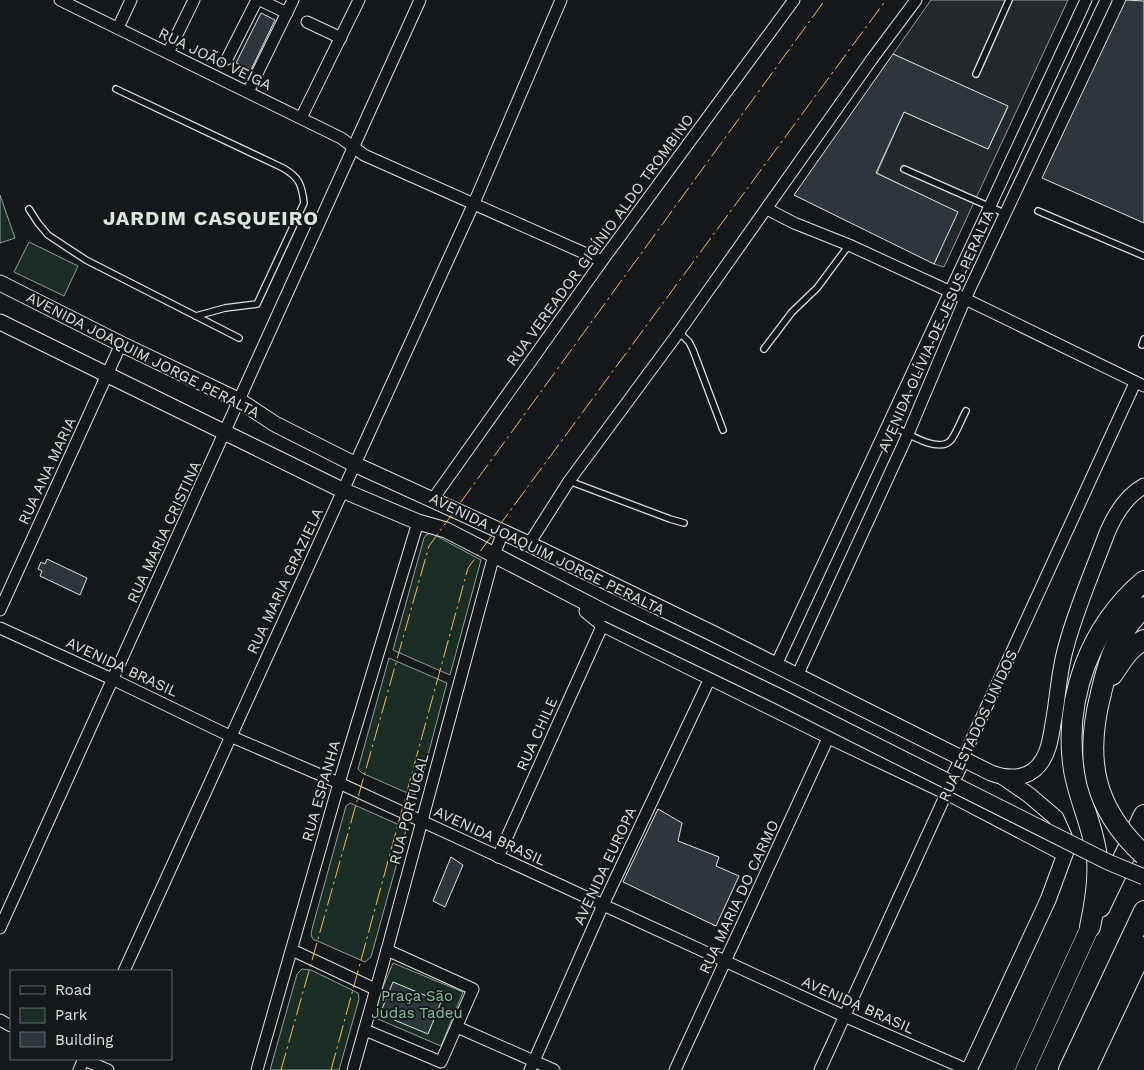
<svg xmlns="http://www.w3.org/2000/svg" width="1144" height="1070" font-family="'Work Sans',sans-serif">
<style>
.green{fill:#1a2d24;stroke:#939e99}
.parking{fill:#24282b;stroke:#939e99}
.building{fill:#2c363c;stroke:#d8e6dc}
.lines{fill:none;stroke-linecap:round;stroke-linejoin:round}
.lane-casing{stroke:#d8e6dc;stroke-width:8}
.street-casing{stroke:#d8e6dc;stroke-width:13}
.secondary-casing{stroke:#d8e6dc;stroke-width:17}
.primary-casing{stroke:#d8e6dc;stroke-width:19}
.highway-casing{stroke:#d8e6dc;stroke-width:22}
.lane{stroke:#14181c;stroke-width:5.5}
.street{stroke:#14181c;stroke-width:11}
.secondary{stroke:#14181c;stroke-width:15}
.primary{stroke:#14181c;stroke-width:18}
.highway{stroke:#14181c;stroke-width:20}
.secondary-bridge-casing{stroke:#d8e6dc;stroke-width:17;stroke-linecap:butt}
.highway-bridge-casing{stroke:#d8e6dc;stroke-width:22;stroke-linecap:butt}
.secondary-bridge{stroke:#14181c;stroke-width:15}
.highway-bridge{stroke:#14181c;stroke-width:20}
.power{stroke:#ffb74d;stroke-width:1;stroke-dasharray:18 4 2.5 4;stroke-linecap:butt}
.labels{text-anchor:middle;stroke-width:4;stroke-linejoin:round;paint-order:stroke}
.street-label{font-size:15px;fill:#d8e6dc;stroke:#14181c}
.park-label{font-size:15px;fill:#8ac095;stroke:#14181c}
.district-label{font-size:20px;font-weight:bold;letter-spacing:1px;fill:#d8e6dc;stroke:#14181c}
</style>
<rect width="100%" height="100%" fill="#14181c"/>
<g class="green">
<path d="M0 195 15 238 0 243Z"/>
<path d="M29 242 78 266 64 296 14 272Z"/>
<path d="M431 533 481 560 450 675 393 650 424 538 426 535Z"/>
<path d="M389 658 447 683 418 793 412 795 362 773 358 769Z"/>
<path d="M350 803 404 827 406 830 371 957 365 962 313 939 311 935 312 929 346 806Z"/>
<path d="M393 963 463 992 441 1046 371 1016Z"/>
<path d="M302 969 311 970 358 993 359 999 339 1070H270L297 974Z"/>
</g>
<path class="parking" d="M931 0H1068L944 267 934 264 957 212 877 173 904 112 988 149 1008 107 893 54Z"/>
<g class="building">
<path d="M1126 0 1144 1V223L1042 178Z"/>
<path d="M261 13 275 20 251 70 236 63Z"/>
<path d="M893 54 1008 106 988 149 904 112 876 173 958 212 934 264 794 195Z"/>
<path d="M47 559 87 578 80 595 40 576 42 571 38 569 41 562 45 564Z"/>
<path d="M658 809 682 823 678 841 719 857 716 866 739 876 716 926 623 882Z"/>
<path d="M451 857 463 865 445 907 433 901Z"/>
<path d="M393 982 441 1002 428 1034 380 1014Z"/>
</g>
<g class="lines">
<defs>
<g id="lane">
<path d="M976 74 1009 0"/>
<path d="M116 89 283 168C299 177 302 185 304 203L257 304 225 308 196 316"/>
<path d="M904 169 1004 213"/>
<path d="M29 209 38 223 48 235 86 260 239 338"/>
<path d="M1038 211 1144 256"/>
<path d="M679 332 689 342 693 350 723 430"/>
<path d="M1142 345 1144 339"/>
<path d="M764 349 792 312 817 288 849 245"/>
<path d="M889 424C903 431 939 455 951 440 957 432 961 420 966 411"/>
<path d="M569 481 670 519 684 523"/>
</g>
<g id="street">
<path d="M60 0 341 138 364 155 602 261"/>
<path d="M260 0 287 13"/>
<path d="M307 22 341 38"/>
<path d="M118 28 131 0"/>
<path d="M168 53 194 0"/>
<path d="M227 59 257 0"/>
<path d="M248 92 293 0"/>
<path d="M301 118 359 0"/>
<path d="M767 209 794 223 849 245 951 292 1144 386"/>
<path d="M433 499 602 261 794 0"/>
<path d="M529 544 569 481 679 332 872 59 916 0"/>
<path d="M0 610 121 344"/>
<path d="M0 628 112 679 230 736 339 783 844 1016 968 1070"/>
<path d="M776 665 1086 0"/>
<path d="M797 676 908 434 965 299 1106 0"/>
<path d="M963 758 1135 383"/>
<path d="M498 857 603 624"/>
<path d="M0 928C139 618 282 310 420 0"/>
<path d="M292 950 375 989"/>
<path d="M124 971 474 203 561 0"/>
<path d="M0 1020 11 1026"/>
<path d="M457 1027 554 1070"/>
<path d="M365 1030 441 1062 473 989 387 950"/>
<path d="M82 1059 108 1070"/>
<path d="M79 1070 84 1059"/>
<path d="M257 1070 339 783 418 522"/>
<path d="M353 1070 387 950 494 555 503 532"/>
<path d="M530 1070 603 905 711 676"/>
<path d="M675 1070 829 736"/>
<path d="M820 1070 947 792"/>
</g>
<g id="secondary">
<path d="M0 283 121 344 240 401 275 424 354 464 529 544 714 634 991 773C1007 779 1027 780 1039 765 1050 752 1051 734 1054 718 1058 695 1059 671 1066 647 1076 609 1093 571 1107 533 1115 514 1126 496 1144 486"/>
<path d="M0 322 342 490 418 522 446 530 608 614"/>
<path d="M587 611 603 624 829 736 947 792 1065 854"/>
<path d="M947 792 963 758"/>
<path d="M969 1070 1048 900 1065 854 1066 845 1064 836 1056 818 1029 795 1003 777"/>
</g>
<path id="primary" d="M1025 1070 1090 927"/>
<g id="highway">
<path d="M1112 675C1121 662 1129 647 1144 640"/>
<path d="M1101 693C1109 658 1117 633 1144 607"/>
<path d="M1100 907 1144 815"/>
<path d="M1090 927C1095 904 1099 881 1097 858 1094 828 1079 800 1074 770 1063 699 1090 627 1144 581"/>
<path d="M1069 1070 1144 911"/>
<path d="M1086 1070 1144 947"/>
</g>
</defs>
<use href="#lane" class="lane-casing"/>
<use href="#street" class="street-casing"/>
<use href="#secondary" class="secondary-casing"/>
<use href="#primary" class="primary-casing"/>
<use href="#highway" class="highway-casing"/>
<use href="#lane" class="lane"/>
<use href="#street" class="street"/>
<use href="#secondary" class="secondary"/>
<use href="#primary" class="primary"/>
<use href="#highway" class="highway"/>
<defs>
<path id="secondary-bridge" d="M608 614 778 696 1108 862 1144 877"/>
<path id="highway-bridge" d="M1101 693C1084 759 1093 808 1144 855"/>
</defs>
<use href="#secondary-bridge" class="secondary-bridge-casing"/>
<use href="#highway-bridge" class="highway-bridge-casing"/>
<use href="#secondary-bridge" class="secondary-bridge"/>
<use href="#highway-bridge" class="highway-bridge"/>
<g class="power">
<path d="M281 1070 429 546 825 0"/>
<path d="M331 1070 468 568 886 0"/>
</g>
</g>
<g class="labels">
<g class="street-label">
<text transform="translate(215 59) rotate(26)" y="5">RUA JOÃO VEIGA</text>
<text transform="translate(600 240) rotate(-54)" y="5">RUA VEREADOR GIGÍNIO ALDO TROMBINO</text>
<text transform="translate(936 331) rotate(-66)" y="5">AVENIDA OLÍVIA DE JESUS PERALTA</text>
<text transform="translate(143 355) rotate(27)" y="5">AVENIDA JOAQUIM JORGE PERALTA</text>
<text transform="translate(47 471) rotate(-65)" y="5">RUA ANA MARIA</text>
<text transform="translate(164 532) rotate(-65)" y="5">RUA MARIA CRISTINA</text>
<text transform="translate(547 554) rotate(26)" y="5">AVENIDA JOAQUIM JORGE PERALTA</text>
<text transform="translate(285 581) rotate(-65)" y="5">RUA MARIA GRAZIELA</text>
<text transform="translate(122 667) rotate(25)" y="5">AVENIDA BRASIL</text>
<text transform="translate(978 726) rotate(-65)" y="5">RUA ESTADOS UNIDOS</text>
<text transform="translate(537 734) rotate(-66)" y="5">RUA CHILE</text>
<text transform="translate(321 791) rotate(-74)" y="5">RUA ESPANHA</text>
<text transform="translate(409 809) rotate(-75)" y="5">RUA PORTUGAL</text>
<text transform="translate(490 836) rotate(25)" y="5">AVENIDA BRASIL</text>
<text transform="translate(605 866) rotate(-65)" y="5">AVENIDA EUROPA</text>
<text transform="translate(739 897) rotate(-65)" y="5">RUA MARIA DO CARMO</text>
<text transform="translate(858 1005) rotate(24)" y="5">AVENIDA BRASIL</text>
</g>
<g class="park-label">
<text x="417" y="1001">Praça São<tspan x="417" dy="17">Judas Tadeu</tspan></text>
</g>
<g class="district-label">
<text x="211" y="225">JARDIM CASQUEIRO</text>
</g>
</g>
<rect x="10" y="970" width="162" height="90" fill="#14181c" stroke="#626a69"/>
<rect x="20" y="986" width="25" height="8" fill="#14181c" stroke="#626a69"/>
<text x="55" y="995" font-size="15" fill="#d8e6dc">Road</text>
<rect x="20" y="1008" width="25" height="15" fill="#1a2d24" stroke="#626a69"/>
<text x="55" y="1020" font-size="15" fill="#d8e6dc">Park</text>
<rect x="20" y="1032" width="25" height="15" fill="#2c363c" stroke="#626a69"/>
<text x="55" y="1045" font-size="15" fill="#d8e6dc">Building</text>
</svg>
